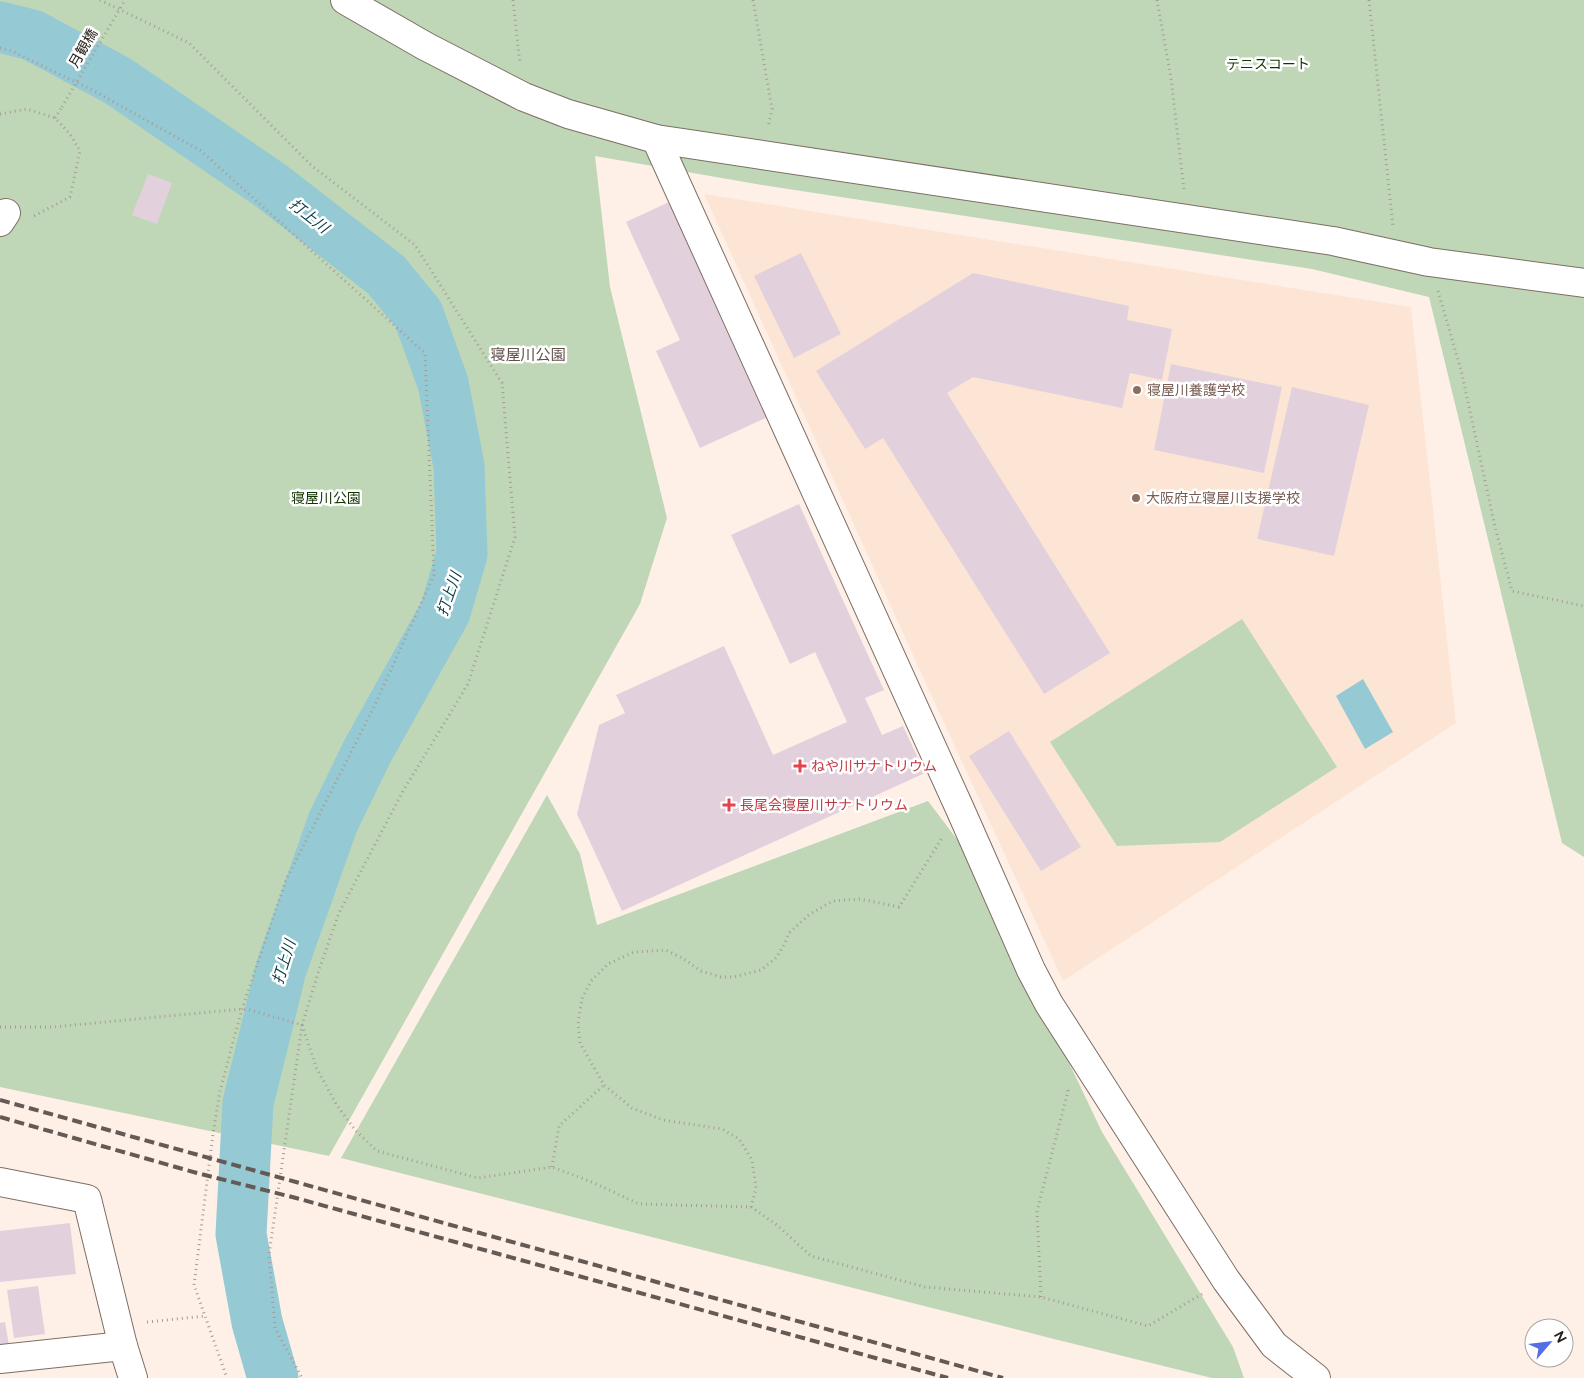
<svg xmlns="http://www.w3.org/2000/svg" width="1584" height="1378" font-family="Raleway,'Noto Sans JP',sans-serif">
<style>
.built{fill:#fde5d5}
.green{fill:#bfd7b6}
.water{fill:#95c9d3}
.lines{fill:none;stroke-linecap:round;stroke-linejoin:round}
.river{stroke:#95c9d3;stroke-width:51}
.building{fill:#e2d1dd}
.minor-casing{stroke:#7d6e64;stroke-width:30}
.path{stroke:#a69c95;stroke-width:3;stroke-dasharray:1 4;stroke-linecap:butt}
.minor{stroke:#fff;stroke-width:28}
.rail{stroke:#635a55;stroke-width:4;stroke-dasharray:10 5;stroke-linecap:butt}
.path-bridge{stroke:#a69c95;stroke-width:3;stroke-dasharray:1 4;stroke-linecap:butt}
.education-dot{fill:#8d6e63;stroke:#fff;stroke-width:2}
.health-dot{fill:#e0444e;stroke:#fff;stroke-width:2}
.labels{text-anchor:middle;stroke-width:5;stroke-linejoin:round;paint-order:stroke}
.street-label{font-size:14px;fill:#26201c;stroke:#fff}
.park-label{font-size:14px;fill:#133401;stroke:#fff}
.education-label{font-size:14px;fill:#785e54;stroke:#fff;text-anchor:start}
.health-label{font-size:14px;fill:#be3a42;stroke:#fff;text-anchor:start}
.water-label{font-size:15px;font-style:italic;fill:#0a3c44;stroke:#fff}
.neighbourhood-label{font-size:15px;fill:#5f5047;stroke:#fff}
</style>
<rect width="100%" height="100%" fill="#fef0e7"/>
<path class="built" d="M704 194 1411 307 1456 723 1063 981 928 688Z"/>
<g class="green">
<path d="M0 0H1584V857L1562 843 1429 297 1312 269 762 185 595 156 610 287 667 518 640 604 329 1156 0 1087Z"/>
<path d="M1242 619 1337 767 1220 842 1117 846 1050 742Z"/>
<path d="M547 795 580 854 597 925 928 801 972 859 1102 1132 1233 1347 1244 1378H1212L1054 1339 341 1158Z"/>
</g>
<path class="water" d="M1363 679 1393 732 1365 749 1336 696Z"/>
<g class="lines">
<path class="river" d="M0 27 32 35 118 81 270 185 386 275 418 314 443 383 459 466 462 554 445 612 367 752 333 822 281 969 248 1103 241 1234 257 1322 273 1378"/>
</g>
<g class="building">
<path d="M148 174 172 183 157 224 132 215Z"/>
<path d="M669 202 768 417 700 448 656 351 680 340 626 222Z"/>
<path d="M801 253 841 334 794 358 754 276Z"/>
<path d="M973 273 1129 306 1127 320 1172 329 1162 380 1130 373 1122 408 973 377 947 393 1110 653 1044 694 883 438 865 449 816 371Z"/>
<path d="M1171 364 1282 387 1264 473 1154 450Z"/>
<path d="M1292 387 1369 405 1334 556 1257 539Z"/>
<path d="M799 504 884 690 865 698 882 735 903 726 925 773 622 911 577 814 599 725 625 713 616 695 724 646 773 755 847 722 815 652 790 664 731 535Z"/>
<path d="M1009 731 1081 847 1041 871 969 756Z"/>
<path d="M70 1223 76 1274 0 1282V1231Z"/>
<path d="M38 1286 45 1334 14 1338 7 1290Z"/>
<path d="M5 1322 9 1345 0 1347V1323Z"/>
</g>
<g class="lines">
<defs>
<g id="minor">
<path d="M345 0 425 46 524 97 568 114 656 139 1333 241 1429 262 1584 283"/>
<path d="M656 139 960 809 1031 970 1049 1004 1226 1280 1274 1345 1316 1378"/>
<path d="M0 222 6 213"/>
<path d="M0 1182 87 1199 123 1346 133 1378"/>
<path d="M0 1359 123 1346"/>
</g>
</defs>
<use href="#minor" class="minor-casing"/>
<g class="path">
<path d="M100 0 189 43 312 166 415 245 502 383 515 537 468 684 403 791 339 913 321 964 302 1025 269 1255 275 1328 302 1378"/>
<path d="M513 0 520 64"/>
<path d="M753 0 772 109 768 127"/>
<path d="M1157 0 1171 78 1184 190"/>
<path d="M1369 0 1393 226"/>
<path d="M0 48 12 51 96 92 201 151 425 353 434 575 374 707 286 880 242 1009 220 1091 213 1134 194 1285 227 1378"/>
<path d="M0 114 27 109 55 118 70 134 80 151 70 197 32 217"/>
<path d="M55 118 62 107"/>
<path d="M1438 291 1461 370 1495 527 1512 591 1584 606"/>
<path d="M0 1027H52L242 1009 250 1010 302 1025 316 1067 336 1104 355 1130 377 1151 478 1178 552 1167 592 1182 639 1204 751 1207 777 1225 811 1256 925 1287 1041 1297 1148 1326 1202 1294"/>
<path d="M552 1167 559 1126 604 1085"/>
<path d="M751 1207 756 1188 752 1160 739 1139 722 1129 663 1120 632 1108 604 1085 580 1043 578 1024 582 999 591 981 608 964 634 952 666 950 684 959 701 971 721 977H734L761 970 776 958 785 943 789 933 810 914 833 901 860 899 899 907 942 838"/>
<path d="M1041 1297 1037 1211 1068 1091 1066 1087"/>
<path d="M147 1322 206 1316"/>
</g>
<use href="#minor" class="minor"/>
<g class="rail">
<path d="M0 1100 1003 1378"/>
<path d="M0 1117 197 1173 296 1198 948 1378"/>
</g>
<path class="path-bridge" d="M62 107 125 0"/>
</g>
<g class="education-dot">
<circle cx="1137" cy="390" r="5"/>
<circle cx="1136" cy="498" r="5"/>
</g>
<g class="health-dot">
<path d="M797.5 758.5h5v5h5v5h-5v5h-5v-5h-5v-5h5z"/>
<path d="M726.5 797.5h5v5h5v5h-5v5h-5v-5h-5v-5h5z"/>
</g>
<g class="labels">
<g class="street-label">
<text transform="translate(83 48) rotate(-60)" y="5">月観橋</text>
</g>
<g class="park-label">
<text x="1268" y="69">テニスコート</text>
<text x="326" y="503">寝屋川公園</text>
</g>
<g class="education-label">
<text x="1147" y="395">寝屋川養護学校</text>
<text x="1146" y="503">大阪府立寝屋川支援学校</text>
</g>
<g class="health-label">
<text x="811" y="771">ねや川サナトリウム</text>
<text x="740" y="810">長尾会寝屋川サナトリウム</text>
</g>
<g class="water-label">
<text transform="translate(309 216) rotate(38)" y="5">打上川</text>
<text transform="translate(449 594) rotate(-71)" y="5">打上川</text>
<text transform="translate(284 962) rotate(-73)" y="5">打上川</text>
</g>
<g class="neighbourhood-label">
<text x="528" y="360">寝屋川公園</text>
</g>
</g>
<g transform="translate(1549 1343) rotate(62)"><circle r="24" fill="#ffffff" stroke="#a8a6a4"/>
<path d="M0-4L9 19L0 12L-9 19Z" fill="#546ee3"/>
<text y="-8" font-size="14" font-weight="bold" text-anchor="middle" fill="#26201c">N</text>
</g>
</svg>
